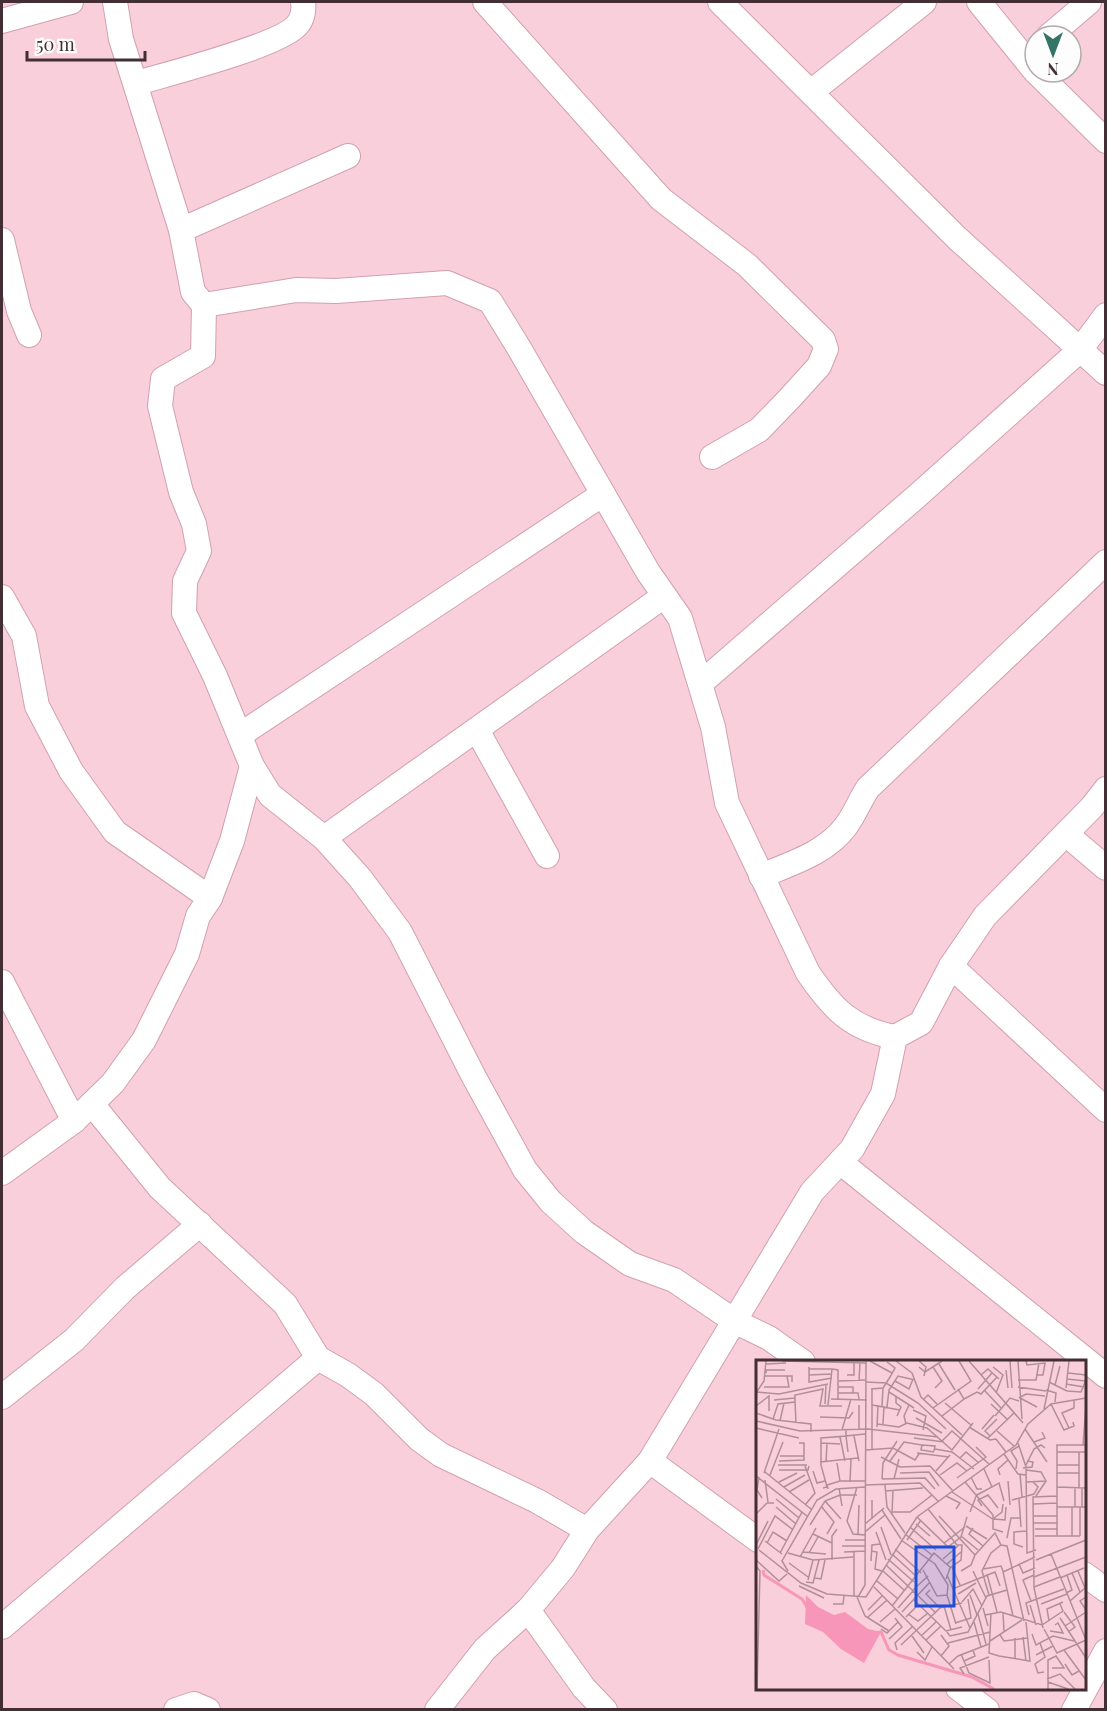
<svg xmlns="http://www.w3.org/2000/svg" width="1107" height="1711" font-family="'Playfair Display',serif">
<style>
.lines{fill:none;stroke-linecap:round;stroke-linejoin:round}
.minor-casing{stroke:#d2a0b0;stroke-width:26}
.minor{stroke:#fff;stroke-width:24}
.inset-river{fill:none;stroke:#f896b9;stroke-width:3}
.inset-road{fill:none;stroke:#b08f99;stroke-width:1.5}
.view{fill:#1d4ed8;fill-opacity:0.15;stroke:#1d4ed8;stroke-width:3}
.inset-edge{fill:none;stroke:#422e34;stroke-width:3}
</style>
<rect width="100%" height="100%" fill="#f9cfdc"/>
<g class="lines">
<defs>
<g id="minor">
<path d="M115 2 121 39 181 230 193 292 204 305"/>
<path d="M485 2 661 199 747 265 823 340 826 349 819 366 789 399 759 430 712 457"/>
<path d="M720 2 957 238 1106 373"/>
<path d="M979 2 1035 71"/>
<path d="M2 21 71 2"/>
<path d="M1049 36 1089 2"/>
<path d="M1036 72 1106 141"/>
<path d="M137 83C167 74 283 45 298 24 303 18 304 8 303 2"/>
<path d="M811 92 924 2"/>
<path d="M181 230 348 156"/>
<path d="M2 240 19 311 29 335"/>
<path d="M2 597 24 636 37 706 71 771 115 832 210 898"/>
<path d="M701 683 917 496 1080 350 1106 315"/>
<path d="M477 730 547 856"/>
<path d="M240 735 603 494"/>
<path d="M1066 834 1106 868"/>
<path d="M324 838 664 596"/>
<path d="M761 876C792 863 826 853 846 826 855 814 860 800 868 788L1106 562"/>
<path d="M951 966 1106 1110"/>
<path d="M2 982 74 1121"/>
<path d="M92 1104 160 1188 285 1304 318 1358 348 1375 374 1394 419 1439 441 1455 537 1501 587 1530 650 1461 812 1192 852 1149 883 1094 895 1037 921 1023 951 966 985 916 1092 807 1106 789"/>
<path d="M840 1162 1106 1376"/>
<path d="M2 1173 74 1121 113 1083 144 1040 187 954 198 916 210 898 232 841 252 766"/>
<path d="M803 1362 769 1338 736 1322 674 1280 630 1264 584 1232 551 1202 525 1170 474 1077 400 932 360 878 324 838 270 795 252 766 215 676 184 613 185 581 199 551 194 524 181 492 160 406 163 379 203 356 204 305 296 290 336 291 447 283 490 301 519 348 648 572 680 618 713 727 727 803 808 973C832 1008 851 1029 895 1037"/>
<path d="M2 1397 74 1340 125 1288 200 1224"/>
<path d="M650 1461 758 1540"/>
<path d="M1084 1574 1106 1590"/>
<path d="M528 1610 584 1688 605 1710"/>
<path d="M2 1627 318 1358"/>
<path d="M958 1688 987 1710"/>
<path d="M176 1710 194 1704 208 1710"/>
<path d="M437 1710 485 1649 528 1610 563 1568 587 1530"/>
<path d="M1074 1710 1106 1651"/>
</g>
</defs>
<use href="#minor" class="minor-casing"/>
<use href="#minor" class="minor"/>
</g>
<g transform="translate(756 1360)">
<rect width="330" height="330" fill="#f9cfdc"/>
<path d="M50 235 62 247 78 255 89 252 112 269 125 272 108 303 85 289 67 272 49 264Z" fill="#f896b9"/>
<path class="inset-river" d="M7 210 8 215 46 239 51 247M120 273 125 272 133 290 142 295 216 317 238 329"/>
<path class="inset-road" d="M26 1 110 3M114 1 136 13M140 1 156 13 165 37 206 75M163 1 170 7 168 16M213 1 267 63M254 1 256 28M262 1 266 59M270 1 271 5 289 3 287 15H281M10 4 30 3M183 4 199 30M53 7V22L76 18M163 7 169 12 186 1M177 7 186 21 179 28M237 7 247 15 240 33M53 9H76L72 45M76 9 82 10V39M250 10 252 28M10 13V10H29M312 13 330 15M53 15 76 14M91 15H98V3M225 15 232 9 243 19M9 16H36V22M311 19 330 21M262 20H280L283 3M83 21 109 20M103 21 104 3M139 21 153 29 157 19M109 22 131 23M293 22 311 31 325 32 330 20M130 23 162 43 190 69M310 24 328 27M299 25 304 6M8 27H33L31 16M82 27H97V33M262 27 290 31M310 28 313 1M115 29 127 28 134 17 139 8 131 2M116 29V89M222 29 236 13M290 30 300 33 299 42M229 31 246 49M1 32 23 34 72 24M133 32 158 48M0 33 8 21 10 1M82 33H102L103 39M140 37V43L145 47 141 56M263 38 270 34 289 36M264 38 281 47M75 39 111 40M208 39 221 32 225 34 241 17M18 40 39 38M167 40 172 35 181 44M39 41 40 63M189 43 215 65M69 44 70 25M235 44 252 60M295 44 308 70 318 66 317 62M103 45V70M116 45 144 50M0 46 13 36V51M126 46 127 28M131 47 133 30 142 16 159 20M177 48 215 21 203 1M288 49 298 1M157 50 170 56 167 70M0 53 20 60 55 64V72M186 56 208 39 202 29M239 56 254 38 263 41M64 57 93 58 97 52M160 58 186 73M17 59 22 44 39 42V35L67 29 64 46H86M0 61 44 71 112 69 182 77M24 61 28 43M121 64 143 67 151 63 171 68 196 90 217 63M127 64 128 46M150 64 148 56 153 45M121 67 122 45M213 67 234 80 240 79 250 92M0 68 43 78M313 68 306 53 318 48V40M226 69 238 55M269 69 291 102M86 70 95 39M241 71 258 86M98 76 103 101M234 76 229 71 241 59M84 77 89 101M158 78 188 82M232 78 258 53M186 81 196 71 233 104M278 82 289 78 286 72M65 83 84 84M262 83 270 107 271 193 280 190M166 85 179 86 178 91M327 85 330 46M179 89 196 92 218 109M109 90 137 88 159 100 163 94M92 92 90 76 109 74M301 92H330M161 93 193 97M248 94 262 114 270 115M24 96H48M125 97 144 107 174 106 197 131M204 98 210 92 223 103M23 101 48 100V83H43M134 101 148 82 166 85 165 90 178 92M64 102 102 98M70 102 71 83M81 103 84 121M22 105H51M270 105 278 89 285 85 289 88M301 105H323M49 106 59 133 49 145M267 108 276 107 277 102 271 101M228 109 236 127M260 109 261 101 255 91 263 86M23 110H52L53 106M270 110 285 112 290 121 271 122M57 111 61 123 69 121M180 111 194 95M9 112 55 149M8 113 23 69M144 113 173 112 183 126M301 113H323M264 114 266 137M14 115 27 82M184 115 201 103 211 111M244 115 242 109 252 100M0 116 51 156M3 117 1 130 6 138M215 117 221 129H226M201 118 230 97 220 87M126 119 169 118 179 129M126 119 127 103 141 81M138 119 143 99M9 120 12 142M252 121 254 145M23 122 41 113M94 122 95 99M209 122 237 155V169L247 172M109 125 164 123 182 141M129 125 131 147 149 173M28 127 49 115M101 127 91 161 97 174 109 175M301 127 330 128M67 128 71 127 65 105V78L90 76V70M83 128 86 146M319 128V147M323 128V92M326 128V147M72 129 71 125 84 121H109M129 131 167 128M33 132 53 120M196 132 238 160M221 135 243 123 248 141M190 136 204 143 200 149M280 136 290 121M20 139 43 158M263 139 265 167M116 140V159M256 140 278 134 282 127 277 122M69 141 85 159M277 144 301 143M65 146 78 162 71 174M226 146 222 140 232 135 242 148M20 147 40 164M301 147H330M316 147V176M172 149 201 185H206L205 200 194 208 190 219M126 150 145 179M137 152H154L176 135M214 152 221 134M0 154 11 143H18M136 154 137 130M183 156 219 195M278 156H301M161 157 188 183 209 167M238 158 246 152 247 144M238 159 249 160 250 147M278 163H301M109 164 128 148M160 164 174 176M54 165 69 141 84 135H101M210 166 231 179M125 167 135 195M154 167 180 190M217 168 213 174 227 186M279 169H301M109 172 129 155M120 172 130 200M57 174 76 183M149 174 176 195M102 175 103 145M205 176 222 190M279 176H324M301 176V85H330M324 176V147M251 178 255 158H265M89 180H109M145 180 179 204 192 225 191 235 181 236 167 210M151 180 165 160M9 181 26 194M11 183 17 172 31 181M188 183 192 187 205 177 211 157M0 185 12 161M86 186H109M267 187 258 184V172L271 171M2 189 19 156 36 169M139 189 165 213M3 190 45 223 71 234 110 237 161 157 260 85 272 64 295 44 330 38M115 191 121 192 119 209 126 211M47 192 70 194M88 192 109 191M98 192V237M24 193 46 152M32 193 57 200 97 197M53 193 62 177M136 194 161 217M295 194 330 280M44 197 60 168M132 199 158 222M187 199 202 186M0 200 23 221 31 214M76 200V176L81 169M280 200 330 180M115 201 116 185 124 184M33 203 52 217M191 204 205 192M263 204 267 213 279 208M130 205 180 253M0 206 4 211 1 329M196 207 204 225M227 209 245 206 247 211M32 211 26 201 61 140 80 129 109 127M127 211 149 231M205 211 215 205 219 195 239 173 245 185 251 186 268 261M217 211 230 238M316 213 324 232M231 214 241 252M191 215 214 268M278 217 330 197M59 218 65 219 69 200M304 218 328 208M52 220 57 200M121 221 142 239M50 222 57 223 63 200M43 226 68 238M118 227 198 309M278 227 304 217M199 228 239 212 244 226M157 230 172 216M174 230 170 234 184 248 206 243M310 233 316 230 311 215M202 234 220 223M191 235 200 264M214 235 221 255M233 235 226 211 235 193 245 185M101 237 109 256 133 271M102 237 109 225 110 1M330 237 324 241 330 250M157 239 190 271 206 267M275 241 267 220 278 215M314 241 329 228 322 211M206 242 217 229 226 246M77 244H87L88 236M285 244 311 234M274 245 280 265M136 246 178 193 195 208M188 246 195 270M142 248 157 231M227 248 232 266M112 250 126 236M146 252 174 222M308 252 319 267 312 272M235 253 233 293 243 296 274 301 270 262M247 253 248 271M152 254 162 261 172 253M222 254 230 284M229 255 245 252 286 265 307 251 304 244M273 255 270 243 308 229M257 256 247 212 279 197M112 257 131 240M150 257 163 244M304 258 330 298M293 261 291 249 307 242M124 262 139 249M218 262 225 287M199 263 215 258 212 239M309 266 330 252M287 268 278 228 277 137 301 136M125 269 131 273 142 262 139 258M288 269 301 293 330 280M294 271 307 273 302 263 299 265M191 272 194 276 212 272 231 236 251 230M276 274 280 285 297 276 318 281M244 275 248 281 271 278M156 276 168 293M165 276 180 262M267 277 270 301M259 278V299M133 279 146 267 142 262M170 280 185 266M234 281 266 260M192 283 234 272M284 283 289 297 279 304 282 313 288 312M145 285 184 248M141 290 139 283 156 267M308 290 330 320M161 292 169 300 176 287M205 294 213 313 234 323 233 300M280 295 297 286M185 296 193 286 185 275M208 301 219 296 217 290M193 304 202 296 233 284M309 304 316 315 323 311M208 314 204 308 233 297M291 319 304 314 319 329M292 322 312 329M292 329V300L300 296 308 308H296"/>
<path class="view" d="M160 187H198V246H160Z"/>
<rect width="330" height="330" class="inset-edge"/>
</g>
<rect width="1107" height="1711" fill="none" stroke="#422e34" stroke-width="6"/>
<g transform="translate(1053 54) rotate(180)"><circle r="28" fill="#fdfdfd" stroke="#b2aaad" stroke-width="1.5"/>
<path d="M0-4.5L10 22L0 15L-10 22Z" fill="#327566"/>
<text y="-9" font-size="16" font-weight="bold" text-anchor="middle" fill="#422e34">N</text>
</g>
<path d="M27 51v9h118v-9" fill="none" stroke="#422e34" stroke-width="3"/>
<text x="36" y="51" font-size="18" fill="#422e34" stroke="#fdfdfd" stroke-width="4.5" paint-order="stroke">50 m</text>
</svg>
